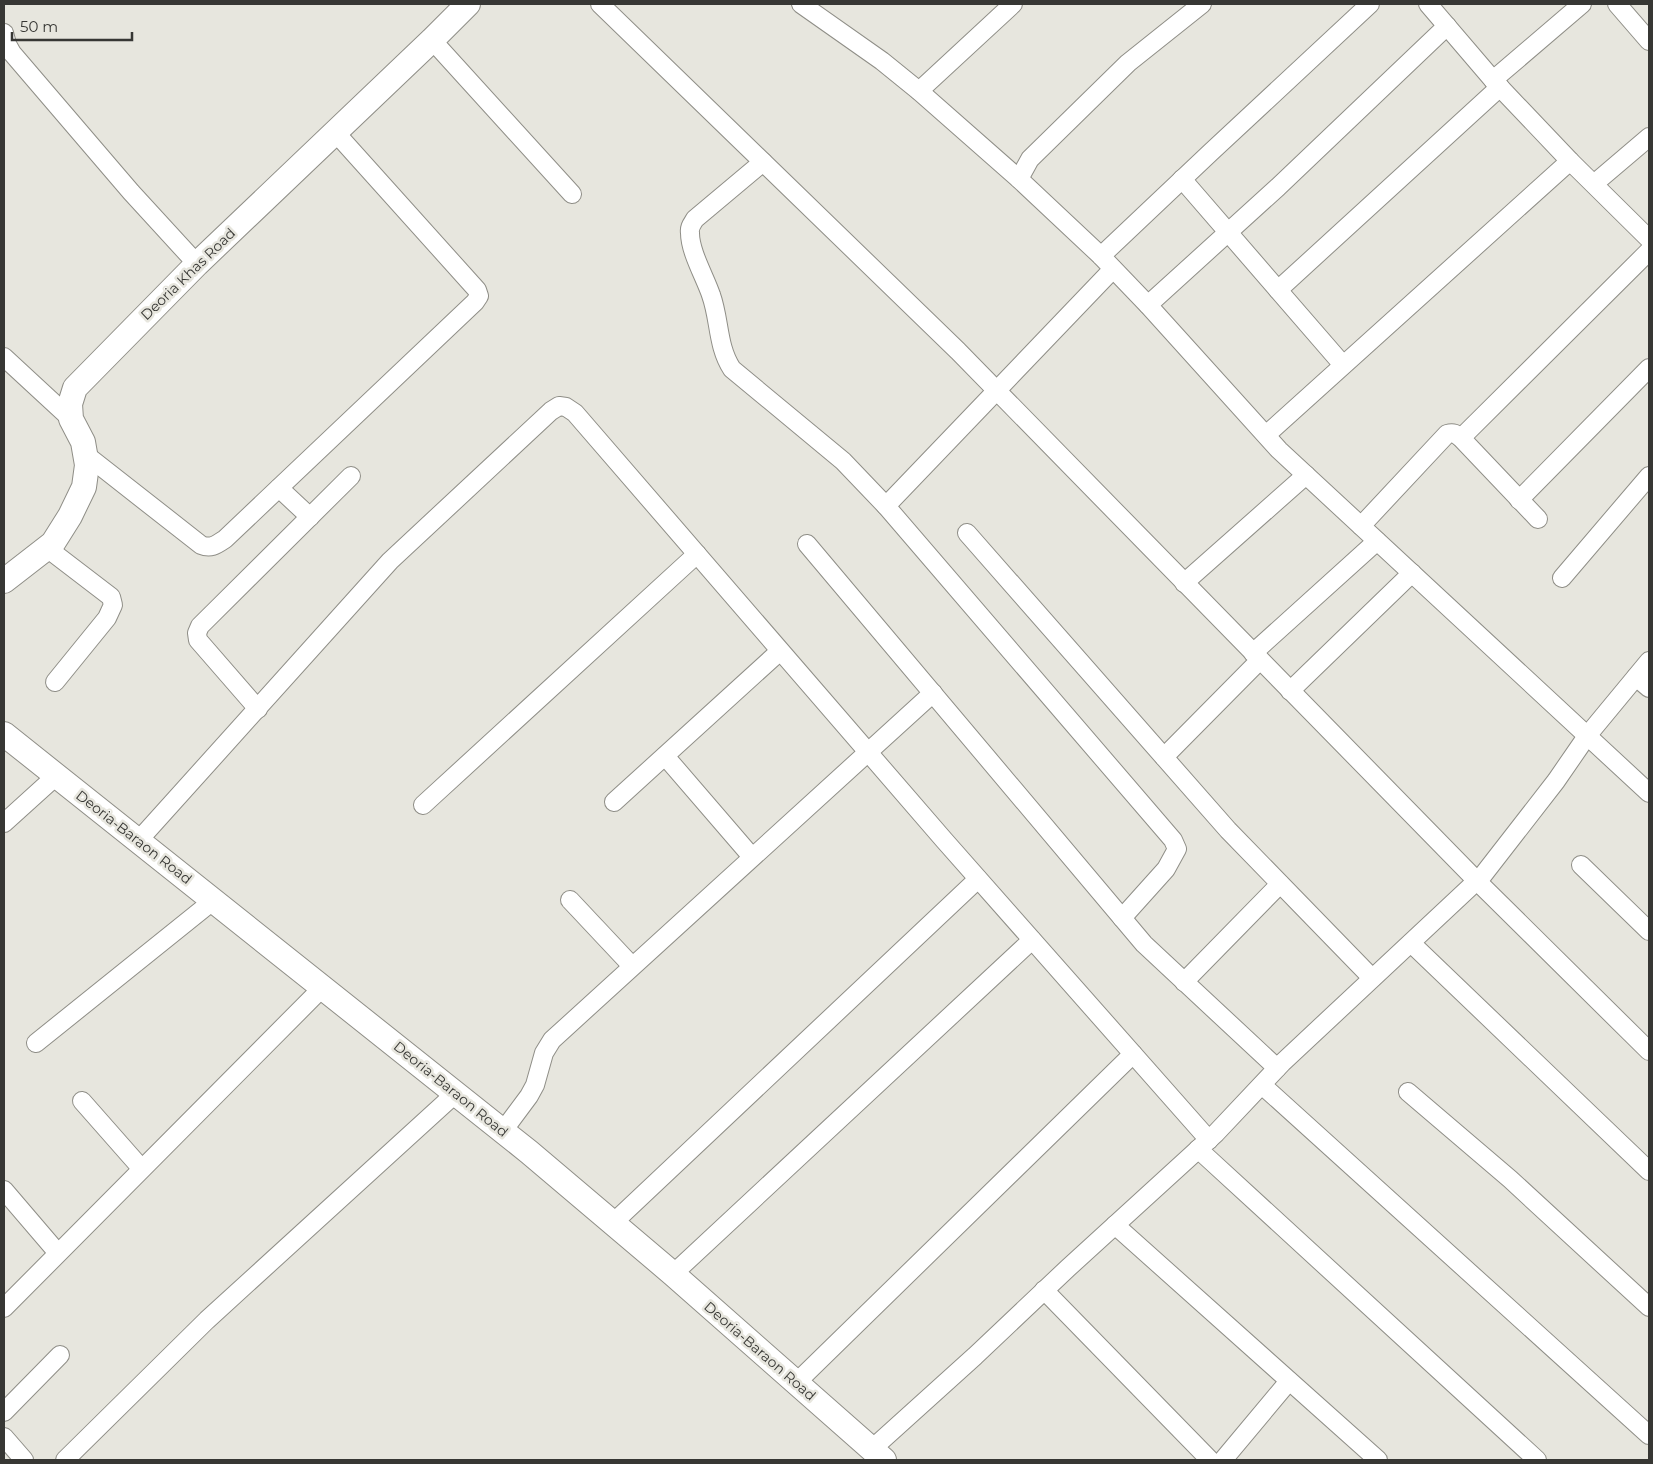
<svg xmlns="http://www.w3.org/2000/svg" width="1653" height="1464" font-family="Montserrat,sans-serif">
<style>
.lines{fill:none;stroke-linecap:round;stroke-linejoin:round}
.street-casing{stroke:#8f8e87;stroke-width:20}
.secondary-casing{stroke:#8f8e87;stroke-width:26}
.street{stroke:#fff;stroke-width:18}
.secondary{stroke:#fff;stroke-width:24}
.labels{text-anchor:middle;stroke-width:5;stroke-linejoin:round;paint-order:stroke}
.street-label{font-size:14px;fill:#373734;stroke:#e7e6de}
</style>
<rect width="100%" height="100%" fill="#e7e6de"/>
<g class="lines">
<defs>
<g id="street">
<path d="M600 4 958 351 1477 881 1649 1051"/>
<path d="M801 4 882 61 919 91 1019 179 1101 256 1148 305 1279 450 1649 793"/>
<path d="M1428 4 1493 80 1570 161 1649 239"/>
<path d="M1617 4 1649 41"/>
<path d="M4 33 7 44 12 53 131 192 197 264"/>
<path d="M432 40 572 194"/>
<path d="M1493 80 1582 4"/>
<path d="M919 91 1013 4"/>
<path d="M763 162 695 219C692 224 689 227 690 233 690 252 705 277 711 295 720 320 717 346 732 369L843 461 886 506 1173 840 1177 849 1166 869 1122 918"/>
<path d="M1019 179 1030 159 1128 63 1202 4"/>
<path d="M1182 179 1343 365"/>
<path d="M1595 183 1649 137"/>
<path d="M1101 256 1211 152 1370 4"/>
<path d="M1278 290 1500 87"/>
<path d="M1148 305 1278 187 1447 26"/>
<path d="M4 357 71 419"/>
<path d="M1266 435 1570 161"/>
<path d="M1461 438 1649 251"/>
<path d="M85 454 201 545C211 549 216 545 225 539L475 302 479 296 477 290 335 132"/>
<path d="M279 488 310 517"/>
<path d="M1519 500 1649 368"/>
<path d="M886 506 1113 269"/>
<path d="M1361 526 1447 434C1454 432 1456 434 1461 438L1538 519"/>
<path d="M967 533 1228 830 1372 978"/>
<path d="M807 544 1144 944 1277 1068"/>
<path d="M47 548 111 597 113 605 107 618 55 682"/>
<path d="M1562 578 1649 476"/>
<path d="M1184 583 1306 475"/>
<path d="M1253 653 1377 541"/>
<path d="M1636 677 1649 688"/>
<path d="M1290 691 1412 573"/>
<path d="M258 709 198 640 197 633 200 626 351 476"/>
<path d="M665 756 752 857"/>
<path d="M1164 757 1260 660"/>
<path d="M614 802 780 651"/>
<path d="M423 805 697 554"/>
<path d="M4 823 56 776"/>
<path d="M138 841 390 561 551 411 559 406 566 407 575 413 944 840 1209 1140"/>
<path d="M1581 865 1649 931"/>
<path d="M570 900 632 966"/>
<path d="M1411 943 1649 1171"/>
<path d="M1184 982 1280 884"/>
<path d="M36 1043 214 900"/>
<path d="M1262 1085 1649 1435"/>
<path d="M1408 1092 1510 1179 1649 1307"/>
<path d="M82 1101 141 1168"/>
<path d="M503 1131 529 1096 535 1085 544 1053 552 1040 933 693"/>
<path d="M1198 1149 1537 1460"/>
<path d="M4 1190 57 1252"/>
<path d="M613 1223 978 879"/>
<path d="M1115 1225 1378 1460"/>
<path d="M673 1274 1032 940"/>
<path d="M1044 1290 1210 1460"/>
<path d="M4 1308 323 987"/>
<path d="M796 1383 1133 1054"/>
<path d="M4 1412 60 1355"/>
<path d="M4 1437 24 1460"/>
<path d="M872 1449 975 1356 1068 1268 1216 1133 1282 1063 1483 875 1556 781 1587 736 1649 661"/>
<path d="M65 1460 207 1320 456 1093"/>
<path d="M1223 1460 1289 1381"/>
</g>
<g id="secondary">
<path d="M4 581 53 543 70 516 84 487 87 465 83 442 71 419 70 404 75 388 197 264 432 40 468 4"/>
<path d="M4 734 529 1152 673 1274 884 1460"/>
</g>
</defs>
<use href="#street" class="street-casing"/>
<use href="#secondary" class="secondary-casing"/>
<use href="#street" class="street"/>
<use href="#secondary" class="secondary"/>
</g>
<g class="labels">
<g class="street-label">
<text transform="translate(188 274) rotate(-44)" y="5">Deoria Khas Road</text>
<text transform="translate(134 837) rotate(38)" y="5">Deoria-Baraon Road</text>
<text transform="translate(451 1089) rotate(39)" y="5">Deoria-Baraon Road</text>
<text transform="translate(760 1351) rotate(41)" y="5">Deoria-Baraon Road</text>
</g>
</g>
<rect width="1653" height="1464" fill="none" stroke="#373734" stroke-width="10"/>
<path d="M12 32v8h120v-8" fill="none" stroke="#373734" stroke-width="2.5"/>
<text x="20" y="32" font-size="15" fill="#373734" stroke="#e7e6de" stroke-width="4" paint-order="stroke">50 m</text>
</svg>
